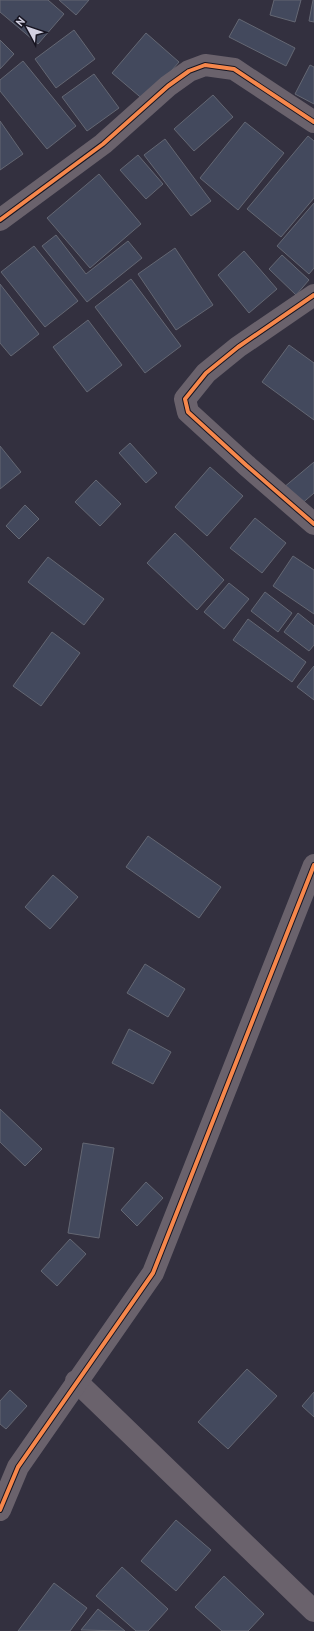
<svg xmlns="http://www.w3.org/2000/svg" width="314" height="1631" font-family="'PT Sans',sans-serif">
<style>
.building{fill:#43495d;stroke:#646773}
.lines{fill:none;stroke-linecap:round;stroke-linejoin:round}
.minor{stroke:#6a626c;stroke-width:22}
.cycleway-casing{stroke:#171521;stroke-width:6}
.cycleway{stroke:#f5874c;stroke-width:4}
</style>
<rect width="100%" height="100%" fill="#33303f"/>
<g class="building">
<path d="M0 0H48L64 14 38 44 0 12Z"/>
<path d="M59 0H89L76 15Z"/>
<path d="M274 0H301L295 22 270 15Z"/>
<path d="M313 0H314V22L309 21Z"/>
<path d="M239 19 295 48 286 66 229 37Z"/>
<path d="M74 30 95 59 56 88 35 59Z"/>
<path d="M146 33 179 62 145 101 112 73Z"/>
<path d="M0 40 14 54 0 69Z"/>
<path d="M23 61 76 126 47 149 0 91V80Z"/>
<path d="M310 65 314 67V104L295 94Z"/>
<path d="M94 74 119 108 87 131 62 97Z"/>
<path d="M213 95 233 117 194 151 174 129Z"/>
<path d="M0 121 23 154 0 170Z"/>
<path d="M245 122 284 153 238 210 200 178Z"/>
<path d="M308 136 314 141V198L281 237 247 209Z"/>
<path d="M165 139 211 201 191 216 144 155Z"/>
<path d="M138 155 163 184 146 199 120 170Z"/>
<path d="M99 174 141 224 90 268 47 218Z"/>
<path d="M314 203V268L309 274 277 246Z"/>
<path d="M56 235 86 274 128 241 142 258 87 302 42 246Z"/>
<path d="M34 246 78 301 45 327 1 272Z"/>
<path d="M175 248 213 305 176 330 138 274Z"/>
<path d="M244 251 277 289 249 313 218 275Z"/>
<path d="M282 255 309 280 296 295 269 269Z"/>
<path d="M131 279 181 346 145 373 95 307Z"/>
<path d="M0 284 39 334 11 356 0 343Z"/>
<path d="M88 320 122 365 87 392 53 347Z"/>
<path d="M289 345 314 363V420L262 382Z"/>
<path d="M130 443 157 473 146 483 119 453Z"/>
<path d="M0 446 21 472 0 489Z"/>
<path d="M314 462V493L299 506 283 488Z"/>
<path d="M210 467 243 496 207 536 175 507Z"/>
<path d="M96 480 121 504 100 526 75 502Z"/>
<path d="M25 505 39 519 19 539 6 526Z"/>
<path d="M255 518 286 543 262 573 230 548Z"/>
<path d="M175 533 224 580 197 610 147 563Z"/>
<path d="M293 556 314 570V614L273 586Z"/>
<path d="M48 557 104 599 84 625 28 582Z"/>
<path d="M229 583 249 599 224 629 204 612Z"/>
<path d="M265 592 292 613 278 632 251 611Z"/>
<path d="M298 613 314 626V645L309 651 284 632Z"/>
<path d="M248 619 306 662 292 682 233 640Z"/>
<path d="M52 632 80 653 41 706 13 686Z"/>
<path d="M314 666V700L297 687Z"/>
<path d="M148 836 221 887 199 918 126 867Z"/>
<path d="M53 875 78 897 50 929 25 907Z"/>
<path d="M145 964 185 989 168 1017 127 993Z"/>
<path d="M129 1029 171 1052 153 1084 112 1063Z"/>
<path d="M0 1109 42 1149 25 1166 0 1142Z"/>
<path d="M83 1143 114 1148 99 1238 68 1233Z"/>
<path d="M146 1182 163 1198 137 1226 121 1210Z"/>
<path d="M70 1239 86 1254 57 1286 41 1271Z"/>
<path d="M247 1369 277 1396 228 1449 198 1422Z"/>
<path d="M10 1390 27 1406 6 1429 0 1424V1401Z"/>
<path d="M314 1392V1417L302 1406Z"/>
<path d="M176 1520 211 1550 176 1591 141 1561Z"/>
<path d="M122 1567 168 1609 148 1631H136L96 1596Z"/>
<path d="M224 1576 264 1614 248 1631H222L195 1607Z"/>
<path d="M54 1583 87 1608 70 1631H18Z"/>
<path d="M98 1609 125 1631 81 1630Z"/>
</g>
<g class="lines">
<g class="minor">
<path d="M0 220 103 144 168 86 189 71 205 65 234 69 314 122"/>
<path d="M314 295 238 347 206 373 185 399 188 412 246 465 314 524"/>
<path d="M76 1381 314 1611"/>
<path d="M0 1510 18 1467 153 1273 314 865"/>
</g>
<defs>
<g id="cycleway">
<path d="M0 220 103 144 168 86 189 71 205 65 234 69 314 122"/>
<path d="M314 295 238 347 206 373 185 399 188 412 246 465 314 524"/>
<path d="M0 1510 18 1467 153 1273 314 865"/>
</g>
</defs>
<use href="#cycleway" class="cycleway-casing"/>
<use href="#cycleway" class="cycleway"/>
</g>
<g transform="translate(28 28) rotate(310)" stroke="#171521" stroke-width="3" paint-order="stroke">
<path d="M0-3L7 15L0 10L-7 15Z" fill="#d3d1e2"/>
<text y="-6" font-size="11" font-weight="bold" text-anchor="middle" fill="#d3d1e2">N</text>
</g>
</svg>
